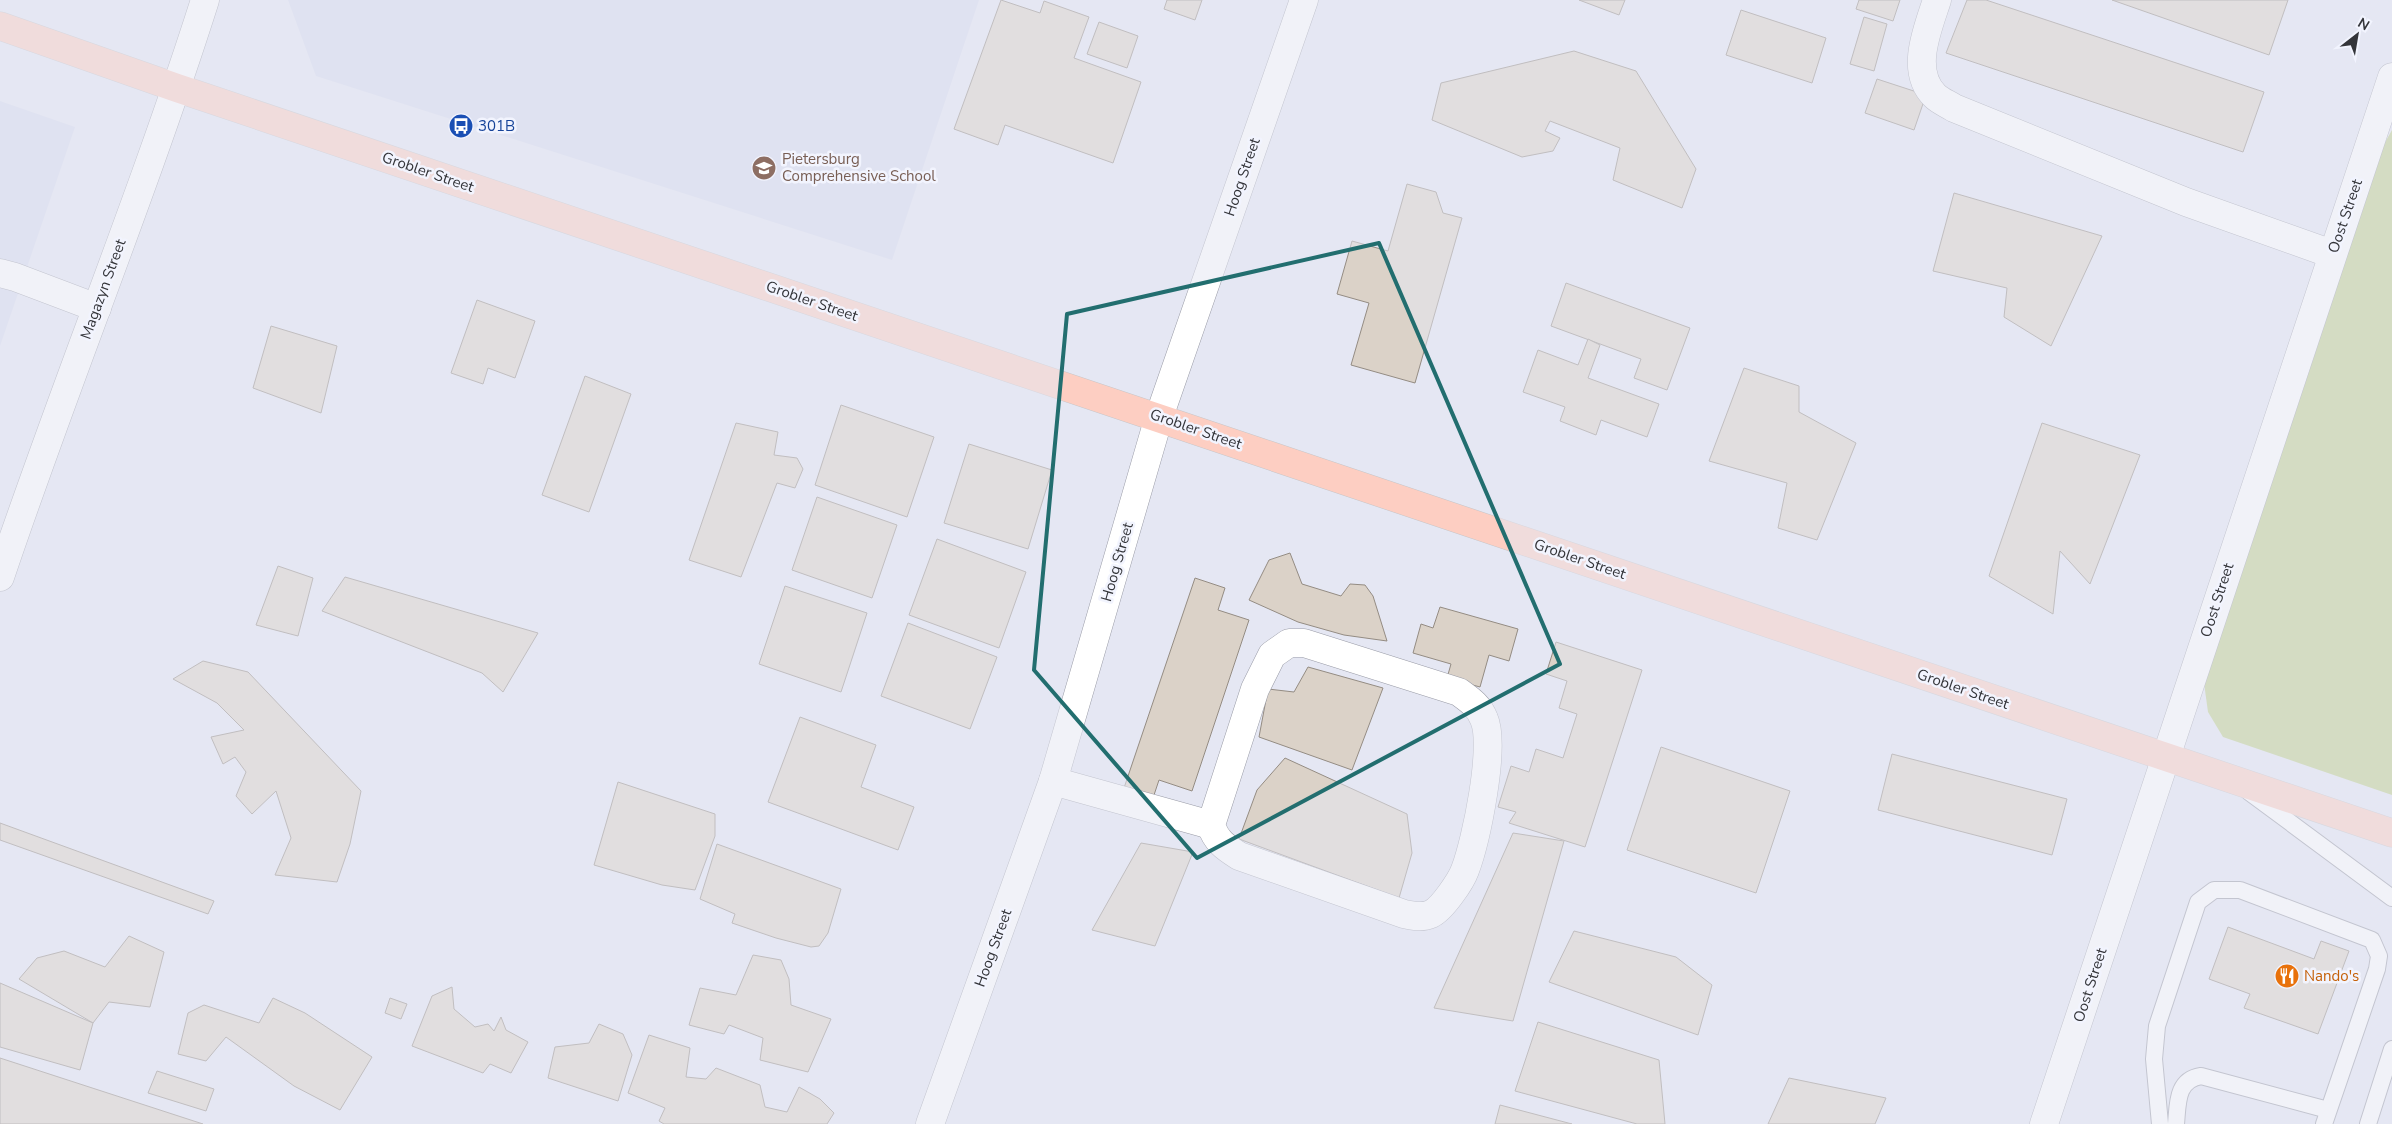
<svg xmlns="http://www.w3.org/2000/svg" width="2392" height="1124" font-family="'Nunito Sans',sans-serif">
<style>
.built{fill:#d8dcef}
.green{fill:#becf8b}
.building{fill:#dbd2c8;stroke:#948c83}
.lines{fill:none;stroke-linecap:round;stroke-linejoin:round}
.service-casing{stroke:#9a9ca7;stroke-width:18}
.minor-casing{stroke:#9a9ca7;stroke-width:29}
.primary-casing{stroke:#c6c6c8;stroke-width:29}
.service{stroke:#fff;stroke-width:16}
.minor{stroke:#fff;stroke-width:28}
.primary{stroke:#fdcec2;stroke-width:28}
.marked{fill:none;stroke:#226e6f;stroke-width:4;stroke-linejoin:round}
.labels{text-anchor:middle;stroke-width:5;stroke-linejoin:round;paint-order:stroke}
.transit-label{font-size:15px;fill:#164399;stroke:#f2f4fe;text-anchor:start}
.education-label{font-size:15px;fill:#785e54;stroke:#f2f4fe;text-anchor:start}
.street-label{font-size:15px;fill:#34353a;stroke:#f2f4fe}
.food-label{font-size:15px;fill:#c56008;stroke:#f2f4fe;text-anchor:start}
</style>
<rect width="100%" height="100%" fill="#e5e7f3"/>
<g class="built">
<path d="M288 0H979L892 260 316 76Z"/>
<path d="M0 101 75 127 0 346Z"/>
</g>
<path class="green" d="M2392 130V795L2223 737 2208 712 2204 683 2383 146Z"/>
<g class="building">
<path d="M1001 0 1040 13 1044 1 1089 17 1074 58 1141 82 1113 163 1005 125 998 145 954 129Z"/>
<path d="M1167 0H1202L1195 20 1164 9Z"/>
<path d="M1579 0H1625L1619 15Z"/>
<path d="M1859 0H1900L1893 21 1856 9Z"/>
<path d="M1967 0H1986L2264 92 2243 152 1946 53Z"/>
<path d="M2112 0H2288L2269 55Z"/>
<path d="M1741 10 1826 38 1812 83 1726 55Z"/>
<path d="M1864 17 1887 24 1874 71 1850 64Z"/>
<path d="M1099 22 1138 36 1127 68 1087 54Z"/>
<path d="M1574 51 1636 71 1696 169 1682 208 1613 180 1620 148 1550 121 1545 131 1560 138 1553 151 1522 157 1432 120 1441 83Z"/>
<path d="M1877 79 1926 95 1914 130 1865 113Z"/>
<path d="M1407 184 1436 192 1443 213 1462 218 1415 383 1351 365 1369 303 1337 294 1352 241 1388 251Z"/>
<path d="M1954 193 2102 236 2051 346 2004 317 2007 288 1933 271Z"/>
<path d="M1566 283 1690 328 1667 390 1634 378 1641 359 1551 326Z"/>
<path d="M477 300 535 321 515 378 488 368 483 384 451 373Z"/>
<path d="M271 326 337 346 321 413 253 388Z"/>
<path d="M1588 339 1600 345 1588 378 1659 404 1647 437 1601 420 1596 435 1560 421 1565 407 1523 392 1538 350 1578 365Z"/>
<path d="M1744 368 1799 386V412L1856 443 1817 540 1778 528 1787 483 1709 461Z"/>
<path d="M585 376 631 394 589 512 542 495Z"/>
<path d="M841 405 934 437 907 517 815 485Z"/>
<path d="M736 423 778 432 774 455 797 458 803 469 795 488 777 483 741 577 689 560Z"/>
<path d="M2042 423 2140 455 2090 584 2060 551 2053 614 1989 576Z"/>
<path d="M969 444 1052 470 1028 549 944 523Z"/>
<path d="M817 497 897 525 872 598 792 570Z"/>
<path d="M937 539 1026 572 999 648 909 615Z"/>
<path d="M1290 553 1302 584 1341 596 1350 584 1365 585 1373 596 1387 641 1344 635 1298 622 1249 600 1269 560Z"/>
<path d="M278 566 313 578 298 636 256 625Z"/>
<path d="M345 577 538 633 503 692 482 673 322 611Z"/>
<path d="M1195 578 1225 588 1218 610 1249 620 1192 791 1159 780 1153 798 1124 788Z"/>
<path d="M785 586 867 613 841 692 759 664Z"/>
<path d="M1440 607 1518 629 1509 661 1489 655 1480 687 1447 678 1451 664 1413 653 1421 624 1433 628Z"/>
<path d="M908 623 997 657 970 729 881 696Z"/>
<path d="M1556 642 1642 670 1585 847 1509 823 1516 812 1498 807 1511 766 1529 772 1536 749 1563 758 1577 714 1559 708 1567 681 1546 674Z"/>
<path d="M203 661 248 672 361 791 350 844 337 882 275 875 291 838 276 791 252 814 236 796 246 772 235 757 223 764 211 737 244 730 217 703 173 679Z"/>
<path d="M1308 667 1383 688 1352 770 1259 737 1268 689 1294 692Z"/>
<path d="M800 717 876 745 861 787 914 807 898 850 768 802Z"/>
<path d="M1661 747 1790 791 1756 893 1627 850Z"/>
<path d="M1892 754 2067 799 2052 855 1878 810Z"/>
<path d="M1285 758 1407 814 1412 853 1399 898 1239 839 1257 790Z"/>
<path d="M618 782 715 814V836L695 890 662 885 594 865Z"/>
<path d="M0 823 214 901 208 914 0 840Z"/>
<path d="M1513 833 1564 841 1513 1021 1434 1008Z"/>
<path d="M1141 843 1193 852 1155 946 1092 930Z"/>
<path d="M717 844 841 889 828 933 819 946 811 947 776 938 732 923 735 914 700 899Z"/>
<path d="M2228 927 2314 959 2321 941 2349 951 2318 1034 2244 1008 2250 994 2209 979Z"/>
<path d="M1574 931 1676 957 1712 985 1698 1035 1549 982Z"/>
<path d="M129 936 164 952 150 1007 109 1002 93 1023 19 979 37 958 64 951 105 967Z"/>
<path d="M753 955 781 960 789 979 791 1005 831 1019 808 1072 760 1060 763 1038 729 1025 724 1034 689 1025 700 988 736 995Z"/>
<path d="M0 983 93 1023 80 1070 0 1047Z"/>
<path d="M452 987 454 1009 475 1027 488 1024 494 1031 501 1017 506 1030 528 1042 511 1073 490 1064 483 1073 412 1046 432 996Z"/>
<path d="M273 998 305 1013 372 1057 340 1110 294 1086 226 1037 206 1061 178 1054 188 1013 204 1005 259 1023Z"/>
<path d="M390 998 407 1004 401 1019 385 1013Z"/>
<path d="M1538 1022 1659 1060 1665 1124H1637L1515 1091Z"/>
<path d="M599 1024 623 1034 632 1055 618 1101 548 1078 555 1047 589 1043Z"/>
<path d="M649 1035 690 1048 686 1077 706 1079 716 1068 760 1085 765 1107 787 1112 799 1087 820 1099 834 1113 827 1124H664L659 1121 665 1108 628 1093Z"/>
<path d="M0 1058 203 1124H0Z"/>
<path d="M157 1071 214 1089 206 1111 148 1093Z"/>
<path d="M1789 1078 1886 1098 1875 1124H1768Z"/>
<path d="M1500 1105 1572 1124H1495Z"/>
</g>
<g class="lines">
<defs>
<g id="service">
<path d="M2249 792 2392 898"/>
<path d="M2160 1124 2154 1059 2157 1026 2198 902 2214 890H2240L2372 940 2379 956 2377 969 2324 1124"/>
<path d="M2176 1124C2178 1104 2176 1080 2201 1076L2328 1110"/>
<path d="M2368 1124 2392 1049"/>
</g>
<g id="minor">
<path d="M1937 0C1928 28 1909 71 1935 96 1940 101 1948 104 1954 108L2186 202 2332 254"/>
<path d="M0 273 15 277 97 308"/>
<path d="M0 577C65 384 143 195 205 0"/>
<path d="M1289 643H1304L1459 692C1470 700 1479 706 1484 719 1496 746 1476 841 1465 870 1461 881 1442 909 1431 914 1422 918 1413 916 1404 914L1239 856C1225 847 1216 841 1211 825L1255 689 1272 655Z"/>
<path d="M1053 781 1211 825"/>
<path d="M930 1124 1053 781 1159 417 1304 0"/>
<path d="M2044 1124 2392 77"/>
</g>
<path id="primary" d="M0 26 177 88 2392 833"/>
</defs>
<use href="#service" class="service-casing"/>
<use href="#minor" class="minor-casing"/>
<use href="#primary" class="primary-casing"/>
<use href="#service" class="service"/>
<use href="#minor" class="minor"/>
<use href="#primary" class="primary"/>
</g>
<path d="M0 0H2392V1124H0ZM1379 243 1560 664 1197 858 1034 670 1067 314Z" fill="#e5e7f3" fill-opacity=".55" fill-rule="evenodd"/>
<path class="marked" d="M1379 243 1560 664 1197 858 1034 670 1067 314Z"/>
<defs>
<symbol id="bus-disc" viewBox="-11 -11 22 22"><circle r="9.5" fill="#1a4fb4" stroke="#f2f4fe"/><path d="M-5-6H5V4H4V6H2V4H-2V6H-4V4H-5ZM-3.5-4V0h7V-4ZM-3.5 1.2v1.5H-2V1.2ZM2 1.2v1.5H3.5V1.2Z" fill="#fff"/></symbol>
<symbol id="school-disc" viewBox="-11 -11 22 22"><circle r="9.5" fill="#8d6e63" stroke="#f2f4fe"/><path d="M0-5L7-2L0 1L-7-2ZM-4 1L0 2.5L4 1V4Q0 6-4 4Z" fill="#fff"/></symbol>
<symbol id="restaurant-disc" viewBox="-11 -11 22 22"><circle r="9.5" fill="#e8710a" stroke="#f2f4fe"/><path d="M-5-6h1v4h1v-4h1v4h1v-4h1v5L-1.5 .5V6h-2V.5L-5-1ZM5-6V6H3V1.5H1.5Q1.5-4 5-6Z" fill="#fff"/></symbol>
</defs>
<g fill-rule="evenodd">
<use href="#bus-disc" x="447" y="112" width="28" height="28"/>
<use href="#school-disc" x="750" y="154" width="28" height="28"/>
<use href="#restaurant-disc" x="2273" y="962" width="28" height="28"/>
</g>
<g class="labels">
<g class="transit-label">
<text x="478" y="131">301B</text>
</g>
<g class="education-label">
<text x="782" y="164">Pietersburg<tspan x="782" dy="17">Comprehensive School</tspan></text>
</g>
<g class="street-label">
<text transform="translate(428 172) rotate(19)" y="5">Grobler Street</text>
<text transform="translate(1242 177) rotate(-71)" y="5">Hoog Street</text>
<text transform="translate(2345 216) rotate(-71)" y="5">Oost Street</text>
<text transform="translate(103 289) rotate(-70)" y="5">Magazyn Street</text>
<text transform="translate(812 301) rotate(19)" y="5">Grobler Street</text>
<text transform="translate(1196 429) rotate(19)" y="5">Grobler Street</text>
<text transform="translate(1580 559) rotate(19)" y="5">Grobler Street</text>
<text transform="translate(1117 562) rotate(-74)" y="5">Hoog Street</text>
<text transform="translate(2217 600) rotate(-72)" y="5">Oost Street</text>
<text transform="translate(1963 689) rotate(19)" y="5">Grobler Street</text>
<text transform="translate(993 948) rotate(-70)" y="5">Hoog Street</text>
<text transform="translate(2090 985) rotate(-72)" y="5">Oost Street</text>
</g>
<g class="food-label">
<text x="2304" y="981">Nando's</text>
</g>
</g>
<g transform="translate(2357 35) rotate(31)" stroke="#f2f4fe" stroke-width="4" paint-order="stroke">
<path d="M0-4L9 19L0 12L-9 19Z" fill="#34353a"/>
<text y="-8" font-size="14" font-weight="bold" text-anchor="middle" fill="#34353a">N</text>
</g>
</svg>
